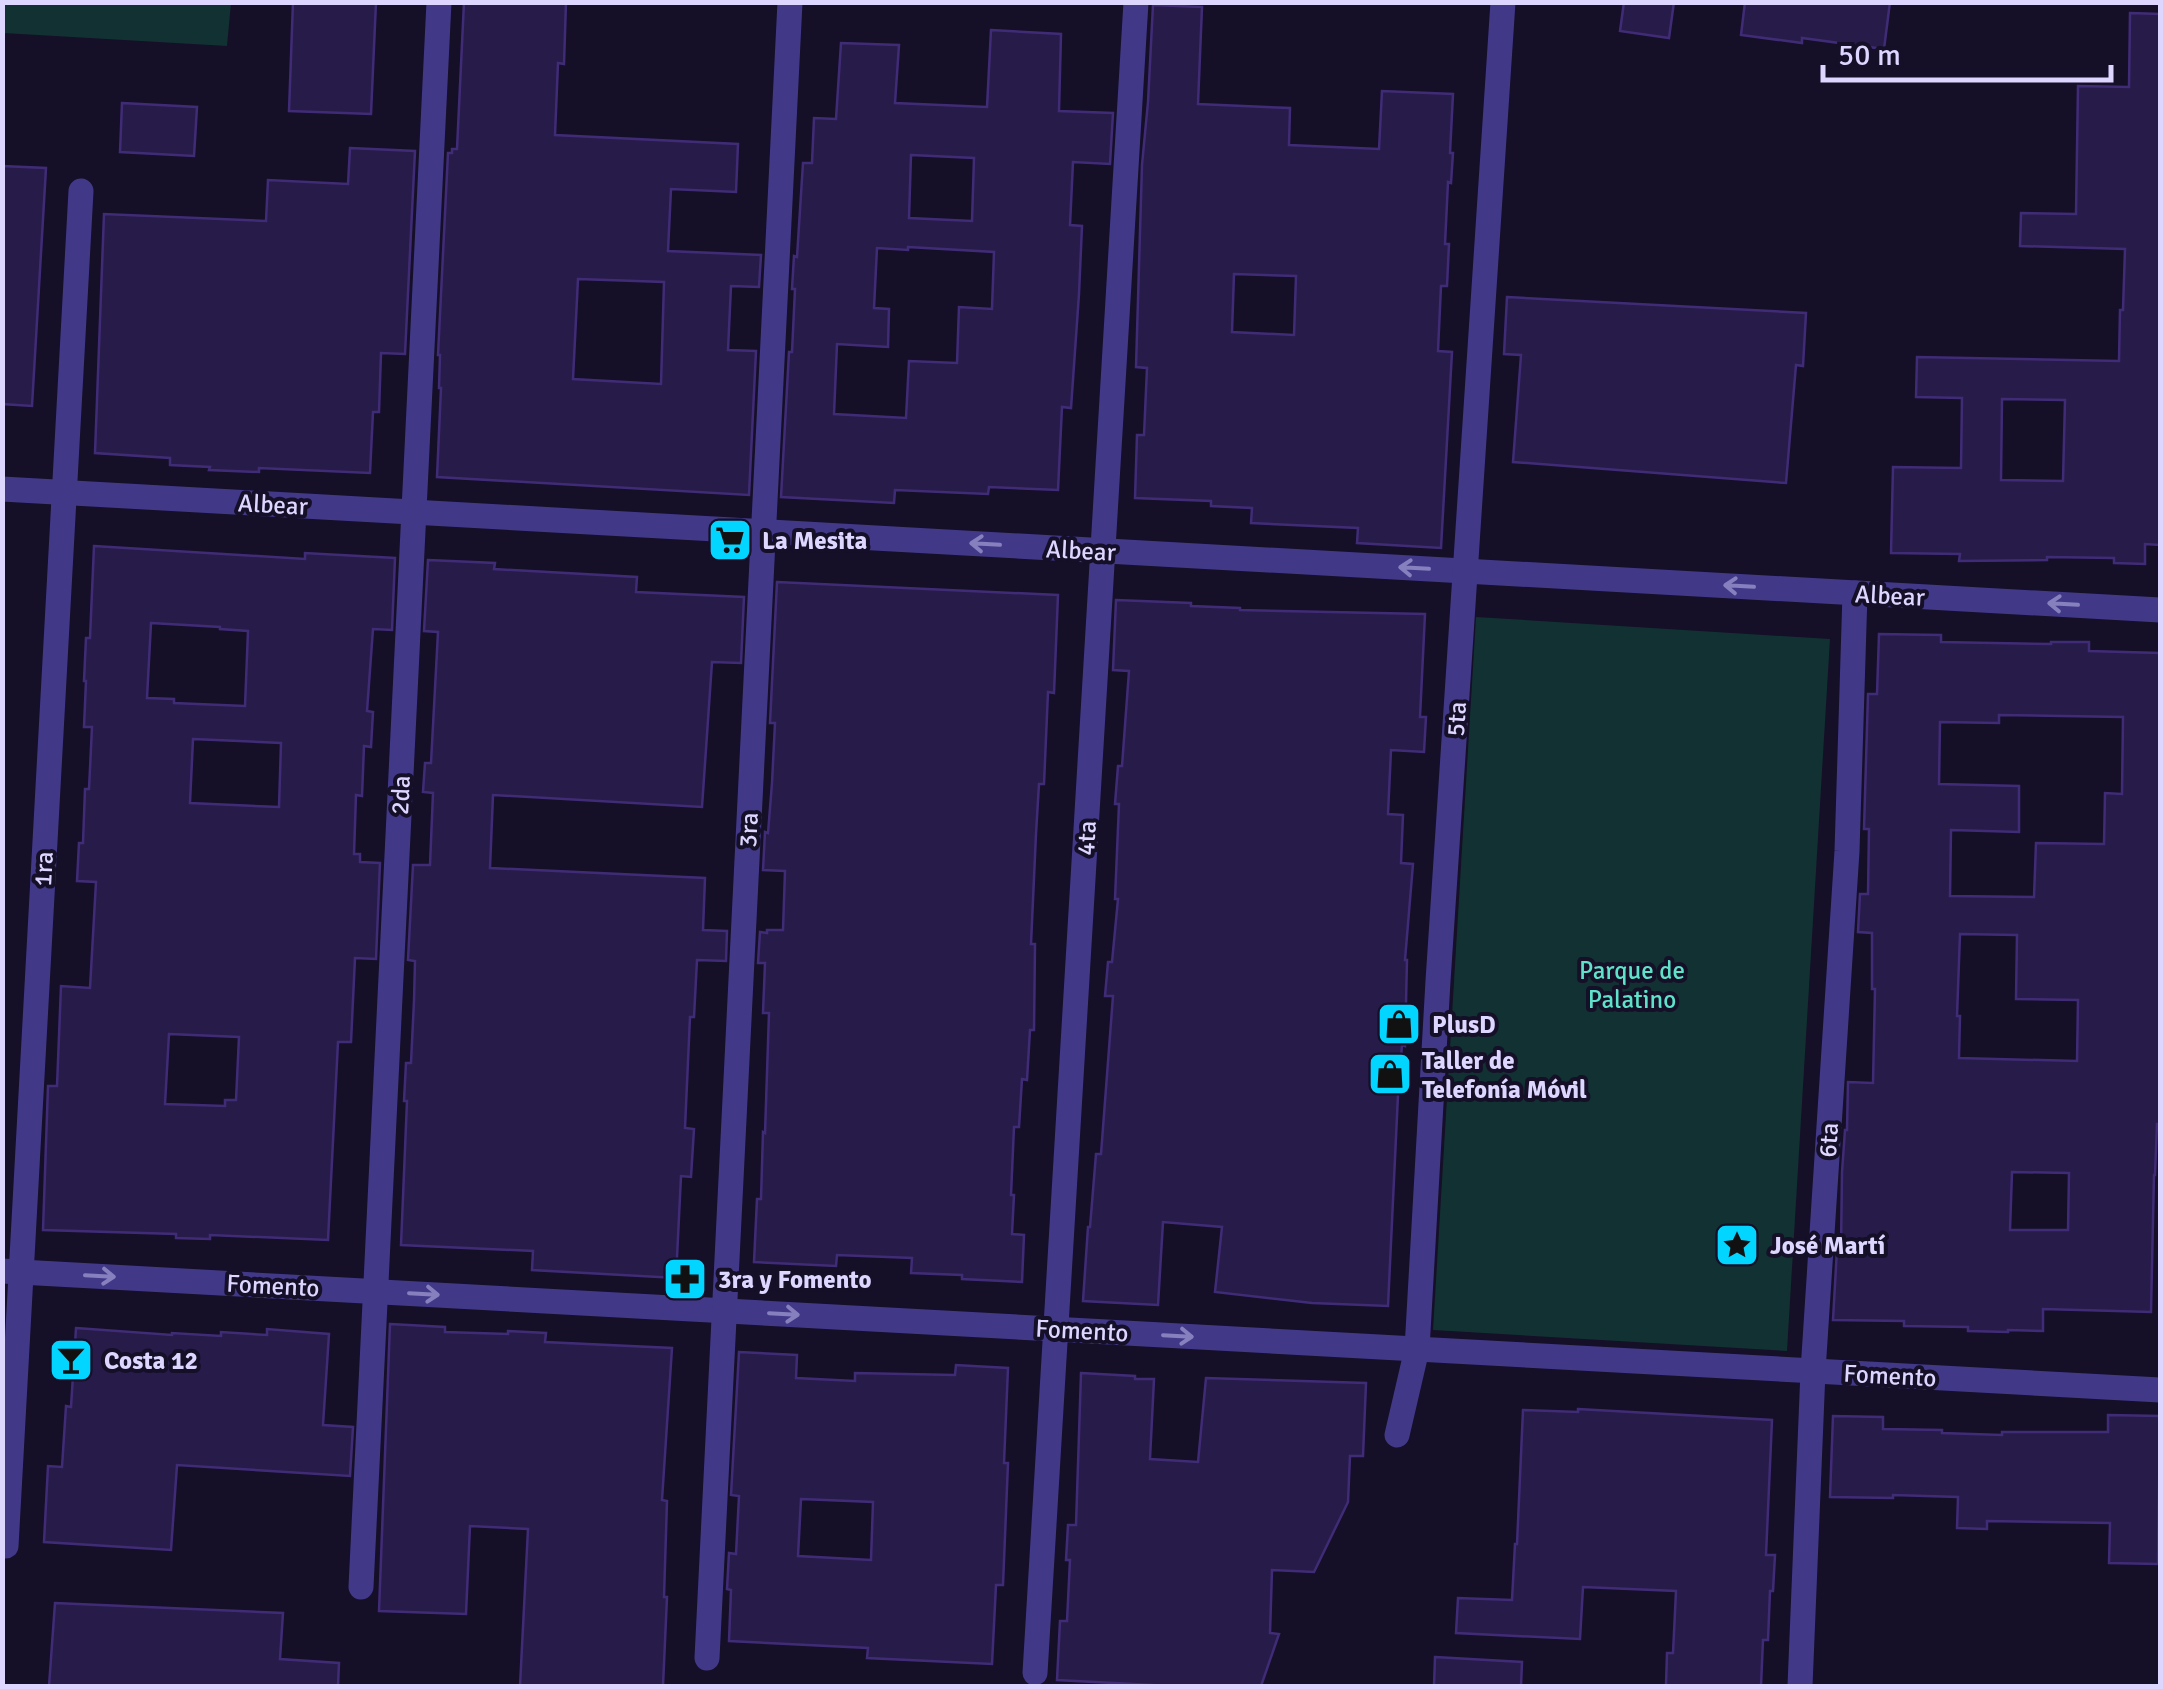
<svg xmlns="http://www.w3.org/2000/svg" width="2163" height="1689" font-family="Signika,sans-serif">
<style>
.green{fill:#123132}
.building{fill:#271b49;stroke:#402c76;stroke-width:2.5;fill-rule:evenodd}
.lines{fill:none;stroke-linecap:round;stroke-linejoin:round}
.street{stroke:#413988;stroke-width:25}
.oneway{stroke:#8780be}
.labels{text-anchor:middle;stroke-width:8;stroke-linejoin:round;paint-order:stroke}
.street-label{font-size:25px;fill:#ddd6ff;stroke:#150f28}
.poi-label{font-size:25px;font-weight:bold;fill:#ddd6ff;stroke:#150f28;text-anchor:start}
.park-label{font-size:25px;fill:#5ee3ca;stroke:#150f28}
</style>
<rect width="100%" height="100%" fill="#150f28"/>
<g class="green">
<path d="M2 3H231L227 46 3 33Z"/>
<path d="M1476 617 1830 639 1787 1351 1433 1330Z"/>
</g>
<g class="building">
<path d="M293 2H376L371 114 289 111Z"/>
<path d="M464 2H566L564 64 558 63 555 135 738 144 736 192 671 189 668 251 761 255 759 287 731 286 728 350 756 351 749 495 437 477 441 388H439L440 355H438L448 153H452V149H457ZM578 279 664 282 661 384 573 379Z"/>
<path d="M1624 2H1674L1669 38 1620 31Z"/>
<path d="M1745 2H1890L1884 49 1802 38V43L1741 35Z"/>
<path d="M1153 5 1202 7 1198 104 1290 108 1289 145 1379 149 1382 91 1453 94 1450 153H1453L1451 183 1448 182 1445 244H1449L1447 286H1441L1438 351 1452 352 1441 548 1357 543 1358 528 1251 523 1252 508 1211 506V501L1135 498 1137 435H1144L1147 368 1136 367 1142 165 1148 102ZM1234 274 1296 276 1294 335 1232 332Z"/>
<path d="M2130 13 2160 14V545L2145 544V564L2114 563V558L2047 557V560L1959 561 1960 554 1891 553 1893 467 1961 468 1962 398 1916 397 1917 357 2119 361 2120 310H2123L2125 249 2020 246 2021 213 2076 214 2078 86 2129 87ZM2002 399 2065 400 2063 481 2001 480Z"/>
<path d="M991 30 1061 34 1059 111 1113 113 1110 164 1073 162 1070 225 1082 226 1079 294 1071 408 1062 407 1058 490 989 487 988 494 895 490 894 503 781 497 789 352H792L795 289H792L794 256 797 257 803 163H812L814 118 836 119 841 43 899 45 895 103 987 107ZM911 155 974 158 972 221 909 218ZM908 247 994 252 992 309 959 307 957 363 909 361 906 418 834 414 837 344 888 347 889 309 874 308 877 248 908 250Z"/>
<path d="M122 103 197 107 194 156 120 152Z"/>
<path d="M350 148 415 151 405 354 381 353 379 412H373L370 473 259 468V472L209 470 210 467 170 465V458L95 453 104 214 266 221 268 180 348 184Z"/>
<path d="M2 166 46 168 32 406 2 404Z"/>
<path d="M1507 297 1806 313 1803 366 1796 365 1786 483 1513 462 1521 355 1504 354Z"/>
<path d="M94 546 305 559V553L395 558 392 630 373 629 367 711 373 712 371 747 364 746 362 796 356 795 354 854H360V862L380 863 376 959 355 958 351 1042H338L328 1240 210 1235V1239L176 1238V1234L43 1230 48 1086H57L61 986 90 988 96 882 77 881 79 843H83L85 789H89L92 727H84L86 681H84L86 638H90ZM151 623 220 627V629L248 631 245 706 174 703V699L147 698ZM193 739 281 743 279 807 190 803ZM169 1034 239 1037 236 1100H225V1106L165 1104Z"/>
<path d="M428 560 495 563 494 569 637 577 636 592 744 597 741 663 712 662 702 807 493 795 490 868 705 878 703 930 727 931 726 961 697 960 694 1017H690L685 1128 694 1129 691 1177 681 1176 676 1278 532 1270 533 1251 401 1245 407 1101H404L406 1063H411L414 1001 415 961 408 960 413 865H430L433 793 423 792 425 763H431L438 632 424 631Z"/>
<path d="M777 582 1058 595 1054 693 1048 692 1044 784H1039L1036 834 1031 944H1035L1034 1030H1030L1027 1080 1022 1079 1019 1127H1014L1011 1195H1014L1012 1234 1024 1235 1022 1282 962 1279V1275L911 1273 912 1258 837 1255 836 1266 754 1262 757 1199H761L763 1132 765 1133 769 1013H763L765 963H758L760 932 767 933V930H783L785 871 763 870 765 832 768 833 772 783 775 723H770Z"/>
<path d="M1116 600 1191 603V606L1240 608V610L1425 614 1420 717H1426L1424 752 1391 750 1388 814 1403 815 1401 863 1413 864 1405 960H1407L1405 1046 1402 1045 1398 1095 1388 1306 1312 1303 1215 1292 1222 1227 1163 1222 1158 1305 1083 1301 1088 1227H1090L1096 1154H1101L1113 996H1105L1108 962H1112L1118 899H1115L1119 804H1115L1118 766H1122L1129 671 1113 670Z"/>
<path d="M1879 634 1941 635V642L2051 644V642H2089V651L2160 653V1124H2157L2155 1175H2154L2151 1312 2043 1309V1331L2008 1330V1332L1968 1331V1327L1904 1326V1321L1833 1320 1837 1249H1841L1842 1172 1845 1130H1847L1848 1082 1873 1083 1875 989H1872V933L1858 932 1860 894H1868L1869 829H1864L1868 694H1877ZM1999 715 2123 717 2122 794 2105 793 2104 844 2036 843 2034 897 1950 896 1951 830 2019 832V786L1939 784 1940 722 1999 723ZM1960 934 2017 935 2016 999 2078 1000 2077 1061 1959 1058 1960 1016H1957ZM2012 1172 2069 1173 2068 1230H2010Z"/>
<path d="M390 1324 445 1327V1332L508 1334V1331L546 1333 545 1342 672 1348 662 1500 667 1501 664 1597H667L663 1686H520L528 1529 470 1526 466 1614 379 1611Z"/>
<path d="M76 1328 172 1335V1333L221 1336V1332L267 1335V1329L329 1334 323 1425 353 1427 350 1476 177 1465 171 1550 44 1542 48 1466 62 1467 66 1406 71 1407Z"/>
<path d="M739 1352 797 1355 796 1378 855 1381V1373L955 1375 956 1365 1008 1368 1004 1463H1008L1003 1585H996L992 1664 867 1658 868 1648 729 1641 731 1590 727 1589 729 1553 736 1554 739 1496 731 1495ZM801 1499 873 1502 871 1560 798 1556Z"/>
<path d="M1081 1373 1135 1376V1379H1154L1150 1459 1198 1462 1206 1378 1366 1383 1363 1456H1350L1348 1502 1314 1572 1272 1570 1270 1633 1279 1634 1261 1686H1171L1057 1680 1060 1621H1067L1070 1560H1066L1068 1525H1076Z"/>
<path d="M1578 1409 1772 1420 1766 1555H1775L1773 1591H1770L1768 1640H1763L1761 1686 1666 1685 1667 1653H1673L1676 1591 1583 1587 1580 1639 1456 1633 1458 1598 1512 1600 1515 1544H1517L1523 1410 1578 1412Z"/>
<path d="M2108 1415 2160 1416 2158 1564 2109 1563 2110 1523 1987 1521V1529L1957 1528 1958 1497 1893 1495V1498L1830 1497 1833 1416 1883 1417V1429L1942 1430V1433L2002 1435V1432H2108Z"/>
<path d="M55 1603 283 1613 280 1659 339 1663 338 1686H49Z"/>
<path d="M1435 1657 1522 1662 1521 1686H1434Z"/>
</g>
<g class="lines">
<g class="street">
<path d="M2 489 2160 610"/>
<path d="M2 1271 2160 1390"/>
<path d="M1397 1435 1417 1349 1438 981 1503 2"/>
<path d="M6 1546 81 191"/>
<path d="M361 1587 439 2"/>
<path d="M707 1658 790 2"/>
<path d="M1035 1673 1136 2"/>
<path d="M1800 1686 1813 1371 1847 851 1855 593"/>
</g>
</g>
<defs><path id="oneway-shaft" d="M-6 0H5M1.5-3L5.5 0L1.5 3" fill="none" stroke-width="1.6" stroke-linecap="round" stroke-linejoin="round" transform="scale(2.5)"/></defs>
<g class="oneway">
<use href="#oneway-shaft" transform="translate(985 544) rotate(-177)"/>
<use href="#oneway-shaft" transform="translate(1414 568) rotate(-177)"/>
<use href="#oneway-shaft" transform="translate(1739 586) rotate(-177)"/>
<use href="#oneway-shaft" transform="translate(2063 604) rotate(-177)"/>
<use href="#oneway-shaft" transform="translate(100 1276) rotate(3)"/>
<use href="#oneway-shaft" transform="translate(424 1294) rotate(3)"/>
<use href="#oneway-shaft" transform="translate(784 1314) rotate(3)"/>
<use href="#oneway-shaft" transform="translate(1178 1336) rotate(3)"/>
</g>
<defs>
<symbol id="supermarket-square" viewBox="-11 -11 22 22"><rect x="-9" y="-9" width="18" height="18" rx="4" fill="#02d5ff" stroke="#150f28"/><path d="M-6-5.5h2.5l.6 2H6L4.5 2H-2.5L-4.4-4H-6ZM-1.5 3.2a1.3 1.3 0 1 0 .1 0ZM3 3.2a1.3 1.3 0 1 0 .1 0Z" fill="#111"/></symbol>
<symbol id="shop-square" viewBox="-11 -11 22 22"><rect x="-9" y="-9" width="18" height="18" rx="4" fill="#02d5ff" stroke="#150f28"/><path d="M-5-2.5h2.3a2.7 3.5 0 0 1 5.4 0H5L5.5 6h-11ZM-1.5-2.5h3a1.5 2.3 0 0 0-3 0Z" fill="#111"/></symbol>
<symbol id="sight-square" viewBox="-11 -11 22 22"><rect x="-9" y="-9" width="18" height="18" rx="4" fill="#02d5ff" stroke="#150f28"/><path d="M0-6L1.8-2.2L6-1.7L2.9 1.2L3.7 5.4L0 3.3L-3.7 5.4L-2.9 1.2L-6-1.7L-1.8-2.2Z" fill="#111"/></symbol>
<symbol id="pharmacy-square" viewBox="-11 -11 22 22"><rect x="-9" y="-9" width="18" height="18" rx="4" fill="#02d5ff" stroke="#150f28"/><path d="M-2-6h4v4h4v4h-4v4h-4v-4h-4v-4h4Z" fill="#111"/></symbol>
<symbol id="bar-square" viewBox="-11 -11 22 22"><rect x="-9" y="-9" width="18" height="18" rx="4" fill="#02d5ff" stroke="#150f28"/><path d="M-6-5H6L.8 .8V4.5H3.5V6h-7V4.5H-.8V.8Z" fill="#111"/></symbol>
</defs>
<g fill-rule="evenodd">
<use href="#supermarket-square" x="705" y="515" width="50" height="50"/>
<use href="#shop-square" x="1374" y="999" width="50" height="50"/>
<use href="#shop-square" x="1365" y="1049" width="50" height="50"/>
<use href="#sight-square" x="1712" y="1220" width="50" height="50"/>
<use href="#pharmacy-square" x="660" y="1254" width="50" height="50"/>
<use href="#bar-square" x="46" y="1335" width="50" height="50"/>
</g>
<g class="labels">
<g class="street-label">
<text transform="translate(273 504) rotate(3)" y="9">Albear</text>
<text transform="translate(1081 550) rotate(3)" y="9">Albear</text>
<text transform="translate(1890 595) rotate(3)" y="9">Albear</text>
<text transform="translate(1456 719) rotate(-86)" y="9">5ta</text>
<text transform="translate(400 795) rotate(-87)" y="9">2da</text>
<text transform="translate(748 830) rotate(-87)" y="9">3ra</text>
<text transform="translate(1086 838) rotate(-87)" y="9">4ta</text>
<text transform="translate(43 869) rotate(-87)" y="9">1ra</text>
<text transform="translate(1828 1140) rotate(-86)" y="9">6ta</text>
<text transform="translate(273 1285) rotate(3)" y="9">Fomento</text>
<text transform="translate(1082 1330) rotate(3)" y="9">Fomento</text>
<text transform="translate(1890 1375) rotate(3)" y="9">Fomento</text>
</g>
<g class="poi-label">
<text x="762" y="549">La Mesita</text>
<text x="1432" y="1033">PlusD</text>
<text x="1422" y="1069">Taller de<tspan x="1422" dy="29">Telefonía Móvil</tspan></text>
<text x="1770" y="1254">José Martí</text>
<text x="718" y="1288">3ra y Fomento</text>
<text x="104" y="1369">Costa 12</text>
</g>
<g class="park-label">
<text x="1632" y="979">Parque de<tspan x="1632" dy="29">Palatino</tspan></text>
</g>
</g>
<rect width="2163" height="1689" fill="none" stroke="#ddd6ff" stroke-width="10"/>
<path d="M1823 65v15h288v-15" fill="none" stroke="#ddd6ff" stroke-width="5"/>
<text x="1838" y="65" font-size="30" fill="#ddd6ff" stroke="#150f28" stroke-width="8" paint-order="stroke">50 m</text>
</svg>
